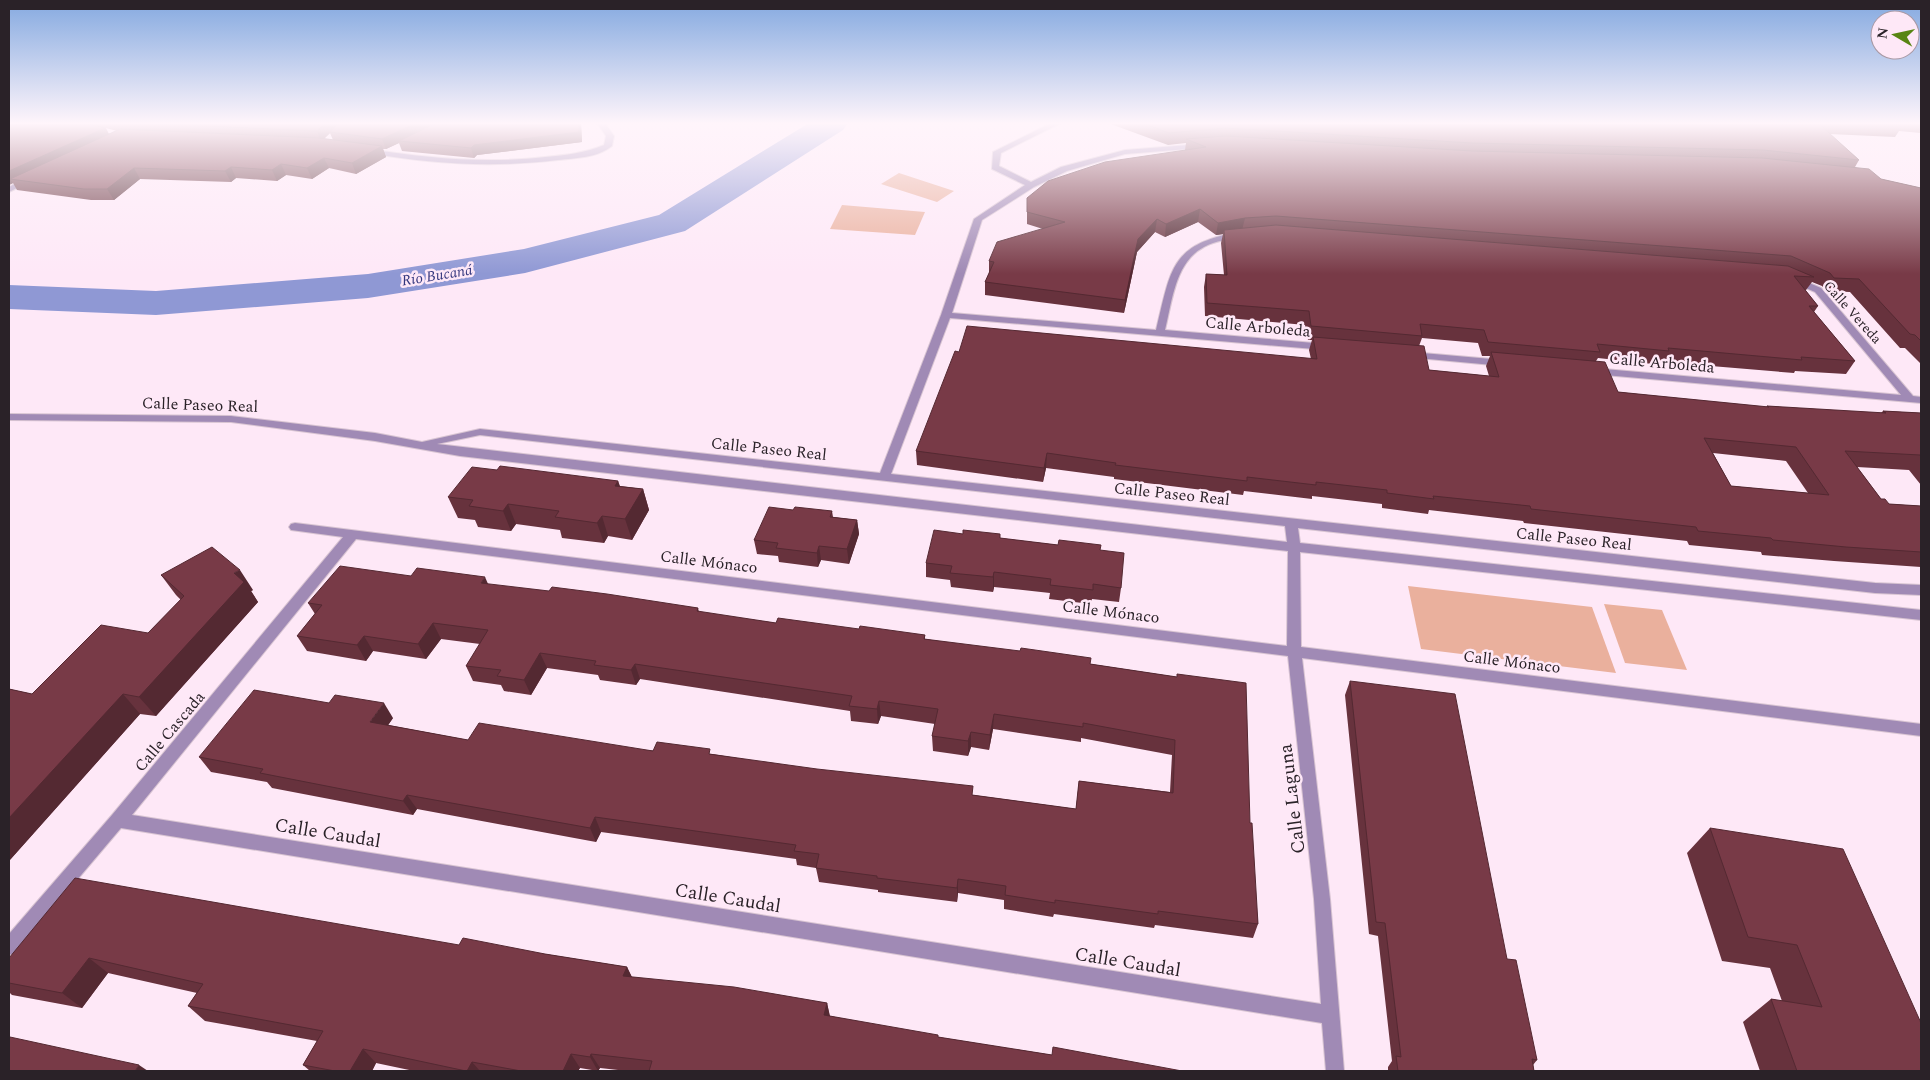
<svg xmlns="http://www.w3.org/2000/svg" width="1930" height="1080" font-family="Spectral,serif">
<style>
.green{fill:#eab09d}
.lines{fill:none;stroke-linecap:round;stroke-linejoin:round}
.river{fill:#8f98d4;fill-rule:evenodd}
.minor-casing{stroke:#d8c4d2;stroke-width:2}
.minor{fill:#a08ab5;fill-rule:evenodd}
.wall{fill:#67323d;fill-rule:evenodd}
.shaded-wall{fill:#542932}
.building{fill:#783a47;stroke:#542932;fill-rule:evenodd}
.labels{text-anchor:middle;stroke-width:5;stroke-linejoin:round;paint-order:stroke}
.far-street-label{font-size:14px;fill:#2a2228;stroke:#fee8f7}
.far-water-label{font-size:15px;font-style:italic;fill:#33367d;stroke:#fee8f7}
.street-label{font-size:16px;fill:#2a2228;stroke:#fee8f7}
.near-street-label{font-size:19px;fill:#2a2228;stroke:#fee8f7}
</style>
<rect width="100%" height="100%" fill="#fee8f7"/>
<g class="green">
<path d="M899 173 954 191 937 202 881 184Z"/>
<path d="M842 205 925 212 915 235 830 229Z"/>
<path d="M1408 586 1592 607 1616 673 1421 649Z"/>
<path d="M1604 604 1662 610 1687 670 1625 663Z"/>
</g>
<g class="lines">
<path class="river" d="M809 123H848L843 130 685 231 525 273 368 298 156 315 9 309V285L156 291 368 274 524 249 659 215Z"/>
<defs>
<g id="minor">
<path d="M597 123H605L614 136 612 146C597 158 576 158 558 160 491 168 434 164 368 153L364 151 368 149C427 158 485 164 545 157 566 155 585 153 604 145L606 136Z"/>
<path d="M1051 123H1061L1001 153 999 166 1031 182 1061 167 1125 150 1201 144 1205 146 1201 148 1125 154 1067 171 1034 187 982 220 952 313 1156 330C1171 269 1170 244 1239 232L1243 235 1242 237C1229 240 1216 240 1204 247 1175 262 1172 302 1165 330L1326 344 1331 347 1326 350 950 318 891 474 1875 583 1921 585V595L1875 593 1298 528 1300 543 1921 610V620L1300 552 1301 647 1921 724V736L1302 658 1330 899 1344 1071H1326L1322 1023 121 828 15 953 9 955V934L112 815 343 537 291 530 289 527 291 524 295 523 1287 646 1288 551 460 456 375 441 231 422 9 420V414L231 416 375 433 422 442 480 429 880 473 941 315 974 219 1025 185 992 169 993 152ZM480 435 1285 526 1287 542 437 444ZM356 539 1288 656 1314 899 1321 1004 132 815Z"/>
<path d="M26 178 33 180 9 192V187Z"/>
<path d="M1793 276 1821 288 1913 396 1921 397V403L1593 374 1588 371 1593 368 1901 395 1815 292 1790 281V277Z"/>
<path d="M1411 352 1503 360 1508 363 1503 366 1407 357 1406 355 1407 353Z"/>
</g>
</defs>
<use href="#minor" class="minor-casing"/>
<use href="#minor" class="minor"/>
</g>
<g class="wall">
<path d="M9 123H581L582 142 477 155 474 158 402 151 399 143 386 149H383L386 157 356 174 329 168 312 179 286 175 277 181 236 178 231 182 140 179 114 200H91L17 190 13 183 9 185ZM106 128 117 131 109 134ZM330 133 333 140 324 139Z"/>
<path d="M1108 123H1921V133L1899 131 1895 137 1830 134 1859 160 1855 167 1881 179 1921 188V364L1905 348H1900L1850 292 1826 291 1822 286 1812 282 1806 290H1805L1818 306 1814 312 1855 361 1846 374 1795 371 1794 373 1663 362 1662 365 1598 358 1596 361 1618 392 1766 407 1767 406 1881 413 1883 411 1921 413V485L1909 470 1857 467 1881 499 1889 504 1921 506V567L1834 561 1762 555 1761 552 1689 545 1687 541 1524 523 1523 521 1429 510 1428 514 1382 508V504L1312 496V499L1244 491 1243 495 1114 479V477L1046 468 1043 482 917 465 916 451 1311 359 1309 350 1312 340H1308L1305 325 1205 316 1204 287 1206 274 1224 275 1221 243 1223 234 1216 235 1198 222 1165 237 1155 232 1137 252 1124 313 985 295V282L989 274V261L1043 229 1027 224V198L1185 150 1186 143 1168 145ZM1422 338 1478 343 1482 356H1490L1486 366 1489 376 1429 370 1419 346ZM1713 453 1786 461 1808 493 1731 486Z"/>
<path d="M497 470 618 481 620 486 643 489 649 510 632 540 608 536 604 543 562 538 560 530 516 524 511 531 478 527 475 520 458 518 448 497Z"/>
<path d="M793 510 832 511 833 517 857 520 859 534 849 564 821 560 818 567 779 562 778 556 757 554 754 540Z"/>
<path d="M963 534H1000V538L1100 550 1121 588 1119 602 1092 599 1091 604 1049 599 1050 593 994 587 993 592 951 587 950 580 926 577V563Z"/>
<path d="M161 575 253 590 251 591 258 602 156 716 140 714 9 861V689L32 694 148 633 181 600 176 595Z"/>
<path d="M411 576 698 608 699 612 776 623 925 635V639L1177 677 1250 823 1258 924 1253 938 1155 925 1154 928 1054 914 1053 917 1004 909V900L958 893 957 902 878 892V890L819 882 816 868 797 865 796 859 601 832 596 842 417 809 413 815 272 788 267 782 211 772 199 757 393 718 388 725 468 740 712 754 973 795 1076 809 1079 781 1170 792 1172 755 1081 738V742L993 729 989 750 971 747 968 756 933 751 932 736 935 724 881 716 878 724 851 721 850 711 640 679 636 685 600 680 598 675 547 668 531 695 504 691 501 685 473 681 466 666 480 644 441 639 426 659 373 651 366 661 307 651 297 636 315 614 308 603Z"/>
<path d="M1350 681 1507 959 1537 1060 1533 1065 1534 1071H1388V1067L1392 1061 1378 936 1369 934 1345 695Z"/>
<path d="M1710 828 1921 1071H1760L1743 1022 1771 999 1782 1001 1770 968 1722 961 1687 853Z"/>
<path d="M459 945 545 954 627 967 632 977 827 1003 830 1016 938 1037 1052 1055 1182 1071H627L600 1068 598 1071 580 1068 578 1071H414L376 1063 372 1071H310L303 1065 317 1041 205 1021 188 1006 197 993 108 973 82 1008 12 995 9 992V958Z"/>
</g>
<g class="shaded-wall">
<path d="M325 123H340L330 132V133L321 141 317 131Z"/>
<path d="M416 123H441L399 141V143L386 149 382 139Z"/>
<path d="M579 123H581L582 142 477 155 474 158 471 148 474 145Z"/>
<path d="M105 128 111 138 10 179 13 183 9 185V171Z"/>
<path d="M382 146 386 157 356 174 352 163Z"/>
<path d="M324 158 329 168 312 179 307 168Z"/>
<path d="M281 164 286 175 277 181 272 170Z"/>
<path d="M231 167 236 178 231 182 225 171Z"/>
<path d="M134 168 140 179 114 200 107 189Z"/>
<path d="M1200 209 1198 222 1165 237 1166 224Z"/>
<path d="M1245 218 1242 230H1224L1223 234 1216 235 1218 223Z"/>
<path d="M1157 219 1155 232 1137 252 1124 313 1125 300 1138 239Z"/>
<path d="M1047 453 1046 468 1043 482 1044 468Z"/>
<path d="M618 481 624 502 615 486Z"/>
<path d="M643 489 649 510 632 540 625 519Z"/>
<path d="M508 504 516 524 511 531 503 511Z"/>
<path d="M602 516 608 536 604 543 597 523Z"/>
<path d="M857 520 859 534 849 564 847 549Z"/>
<path d="M819 546 821 560 818 567 817 553Z"/>
<path d="M240 570 253 590 251 591 258 602 156 716 139 697 234 573Z"/>
<path d="M994 572V587L993 592V577Z"/>
<path d="M485 577 492 593 481 583Z"/>
<path d="M433 623 441 639 426 659 418 644Z"/>
<path d="M364 636 373 651 366 661 357 645Z"/>
<path d="M540 653 547 668 531 695 524 680Z"/>
<path d="M635 664 640 679 636 685 631 670Z"/>
<path d="M123 694 140 714 9 861V818Z"/>
<path d="M879 701 881 716 878 724 877 709Z"/>
<path d="M384 703 393 718 380 737 370 722Z"/>
<path d="M994 714 993 729 989 750 990 735Z"/>
<path d="M971 732V747L968 756V741Z"/>
<path d="M407 795 417 809 413 815 403 801Z"/>
<path d="M595 817 601 832 596 842 590 828Z"/>
<path d="M958 879V893L957 902V888Z"/>
<path d="M89 958 108 973 82 1008 62 993Z"/>
<path d="M627 967 634 982 623 976Z"/>
<path d="M827 1003 830 1018 824 1015Z"/>
<path d="M363 1049 376 1063 372 1071H350Z"/>
<path d="M571 1054 580 1068 578 1071H563Z"/>
<path d="M591 1054 600 1068 598 1071 590 1057Z"/>
<path d="M472 1062 480 1071H467Z"/>
<path d="M139 1065 148 1071H135Z"/>
</g>
<g class="building">
<path d="M9 123H84L105 128 9 171Z"/>
<path d="M143 123H325L317 131Z"/>
<path d="M339 123H416L382 139 330 132Z"/>
<path d="M436 123H579V132L474 145 471 148 399 141Z"/>
<path d="M1143 123H1818L1859 160 1763 150 1472 143 1226 128 1169 133Z"/>
<path d="M1869 123H1901L1903 125Z"/>
<path d="M120 129 319 138 382 146 352 163 324 158 307 168 281 164 272 170 231 167 225 171 134 168 107 189H84L10 179Z"/>
<path d="M1226 136 1472 151 1762 158 1869 169 1881 179 1921 188V341L1915 335 1910 334 1859 279 1834 278 1830 273 1791 256 1276 216 1245 218 1218 223 1200 209 1166 224 1157 219 1138 239 1125 300 985 282 994 262 989 261 997 242 1065 222 1027 212V198L1048 181 1105 162 1206 147 1186 139Z"/>
<path d="M1276 225 1788 266 1814 277 1794 276 1818 306H1809L1855 361 1801 357 1802 360 1668 348 1669 351 1597 344 1600 352 1488 342 1484 330 1420 324 1422 336 1311 326 1309 311 1207 303 1206 274 1227 275 1224 230Z"/>
<path d="M967 326 1317 359 1313 337 1424 346 1429 370 1499 377 1491 352 1605 362 1618 392 1769 407 1767 406 1886 413 1883 411 1921 413V457L1920 455 1845 451 1881 499H1885L1889 504 1921 506V552L1846 547 1773 540 1771 538 1698 531 1696 527 1531 509 1530 506 1433 496 1434 499 1387 493V490L1316 482V485L1247 477V481L1115 465 1116 463 1047 453 1044 468 916 451 955 351 959 352ZM1704 438 1796 447 1829 495 1731 486Z"/>
<path d="M500 466 618 481 615 486 643 489 625 519 602 516 597 523 555 517 559 511 508 504 503 511 469 506 473 500 448 497 472 467 497 470Z"/>
<path d="M769 507 793 510 795 507 832 511 830 517 857 520 847 549 819 546 817 553 776 548 778 543 754 540Z"/>
<path d="M934 530 963 534V530L1000 534V538L1058 545 1059 540 1101 545 1100 550 1124 553 1121 588 1093 584V590L1050 585 1051 579 994 572 993 577 950 573 952 566 926 563Z"/>
<path d="M212 547 240 570 234 573 244 582 139 697 123 694 9 818V689L32 694 101 625 148 633 184 596 161 575Z"/>
<path d="M340 566 411 576 417 568 485 577 481 583 549 591 552 587 607 594 698 608 697 611 776 623 778 618 859 629 860 626 925 635 924 639 1020 651 1021 648 1091 658 1090 664 1177 677V674L1246 683 1250 823H1252L1258 924 1158 911V914L1055 900V903L1005 895 1006 886 958 879 957 888 877 878V876L816 868 819 854 794 851 796 845 595 817 590 828 407 795 403 801 260 773 263 769 199 757 254 690 329 703 335 695 384 703 370 722 468 740 479 723 653 751 657 742 710 749 709 754 817 769 973 786 972 795 1076 809 1079 781 1173 793 1175 740 1083 723V727L994 714 990 735 971 732 968 741 932 736 938 709 879 701 877 709 849 706 852 696 635 664 631 670 594 665 596 661 540 653 524 680 497 676 501 670 466 666 488 630 433 623 418 644 364 636 357 645 297 636 322 605 308 603Z"/>
<path d="M1350 681 1455 694 1507 959 1516 960 1537 1060 1532 1059 1534 1071H1398L1396 1056 1401 1057 1385 923 1376 922Z"/>
<path d="M1710 828 1843 849 1921 1023V1071H1797L1771 999 1822 1007 1797 945 1748 937Z"/>
<path d="M75 878 459 945 463 938 545 954 627 967 623 976 734 987 827 1003 824 1015 938 1035V1037L1052 1055 1053 1047 1182 1071H649L652 1061 591 1054 590 1057 571 1054 563 1071H521L472 1062 467 1071H466L363 1049 350 1071H335L303 1065 323 1031 188 1006 203 984 89 958 62 993 9 983V958Z"/>
<path d="M10 1037 139 1065 135 1071H9V1039Z"/>
</g>
<linearGradient id="sky" x2="0" y2="1"><stop stop-color="#84a9e0"/><stop offset="0.45" stop-color="#fff5fb"/><stop offset="1" stop-color="#fff5fb" stop-opacity="0"/></linearGradient>
<rect width="1930" height="274" fill="url(#sky)"/>
<g class="labels">
<g class="far-street-label">
<text transform="translate(1853 312) rotate(48)" y="5">Calle Vereda</text>
</g>
<g class="far-water-label">
<text transform="translate(437 275) rotate(-9)" y="5">Río Bucaná</text>
</g>
<g class="street-label">
<text transform="translate(1258 326) rotate(5)" y="6">Calle Arboleda</text>
<text transform="translate(1662 362) rotate(5)" y="6">Calle Arboleda</text>
<text transform="translate(200 404) rotate(2)" y="6">Calle Paseo Real</text>
<text transform="translate(769 448) rotate(6)" y="6">Calle Paseo Real</text>
<text transform="translate(1172 493) rotate(6)" y="6">Calle Paseo Real</text>
<text transform="translate(1574 538) rotate(6)" y="6">Calle Paseo Real</text>
<text transform="translate(709 561) rotate(7)" y="6">Calle Mónaco</text>
<text transform="translate(1111 611) rotate(7)" y="6">Calle Mónaco</text>
<text transform="translate(1512 661) rotate(7)" y="6">Calle Mónaco</text>
<text transform="translate(169 731) rotate(-50)" y="6">Calle Cascada</text>
</g>
<g class="near-street-label">
<text transform="translate(1291 799) rotate(-97)" y="7">Calle Laguna</text>
<text transform="translate(328 832) rotate(9)" y="7">Calle Caudal</text>
<text transform="translate(728 897) rotate(9)" y="7">Calle Caudal</text>
<text transform="translate(1128 961) rotate(9)" y="7">Calle Caudal</text>
</g>
</g>
<rect width="1930" height="1080" fill="none" stroke="#2a2228" stroke-width="20"/>
<g transform="translate(1895 35) rotate(279)"><circle r="24" fill="#fee8f7" stroke="#a999a4"/>
<path d="M0-4L9 19L0 12L-9 19Z" fill="#588513"/>
<text y="-8" font-size="14" font-weight="bold" text-anchor="middle" fill="#2a2228">N</text>
</g>
</svg>
